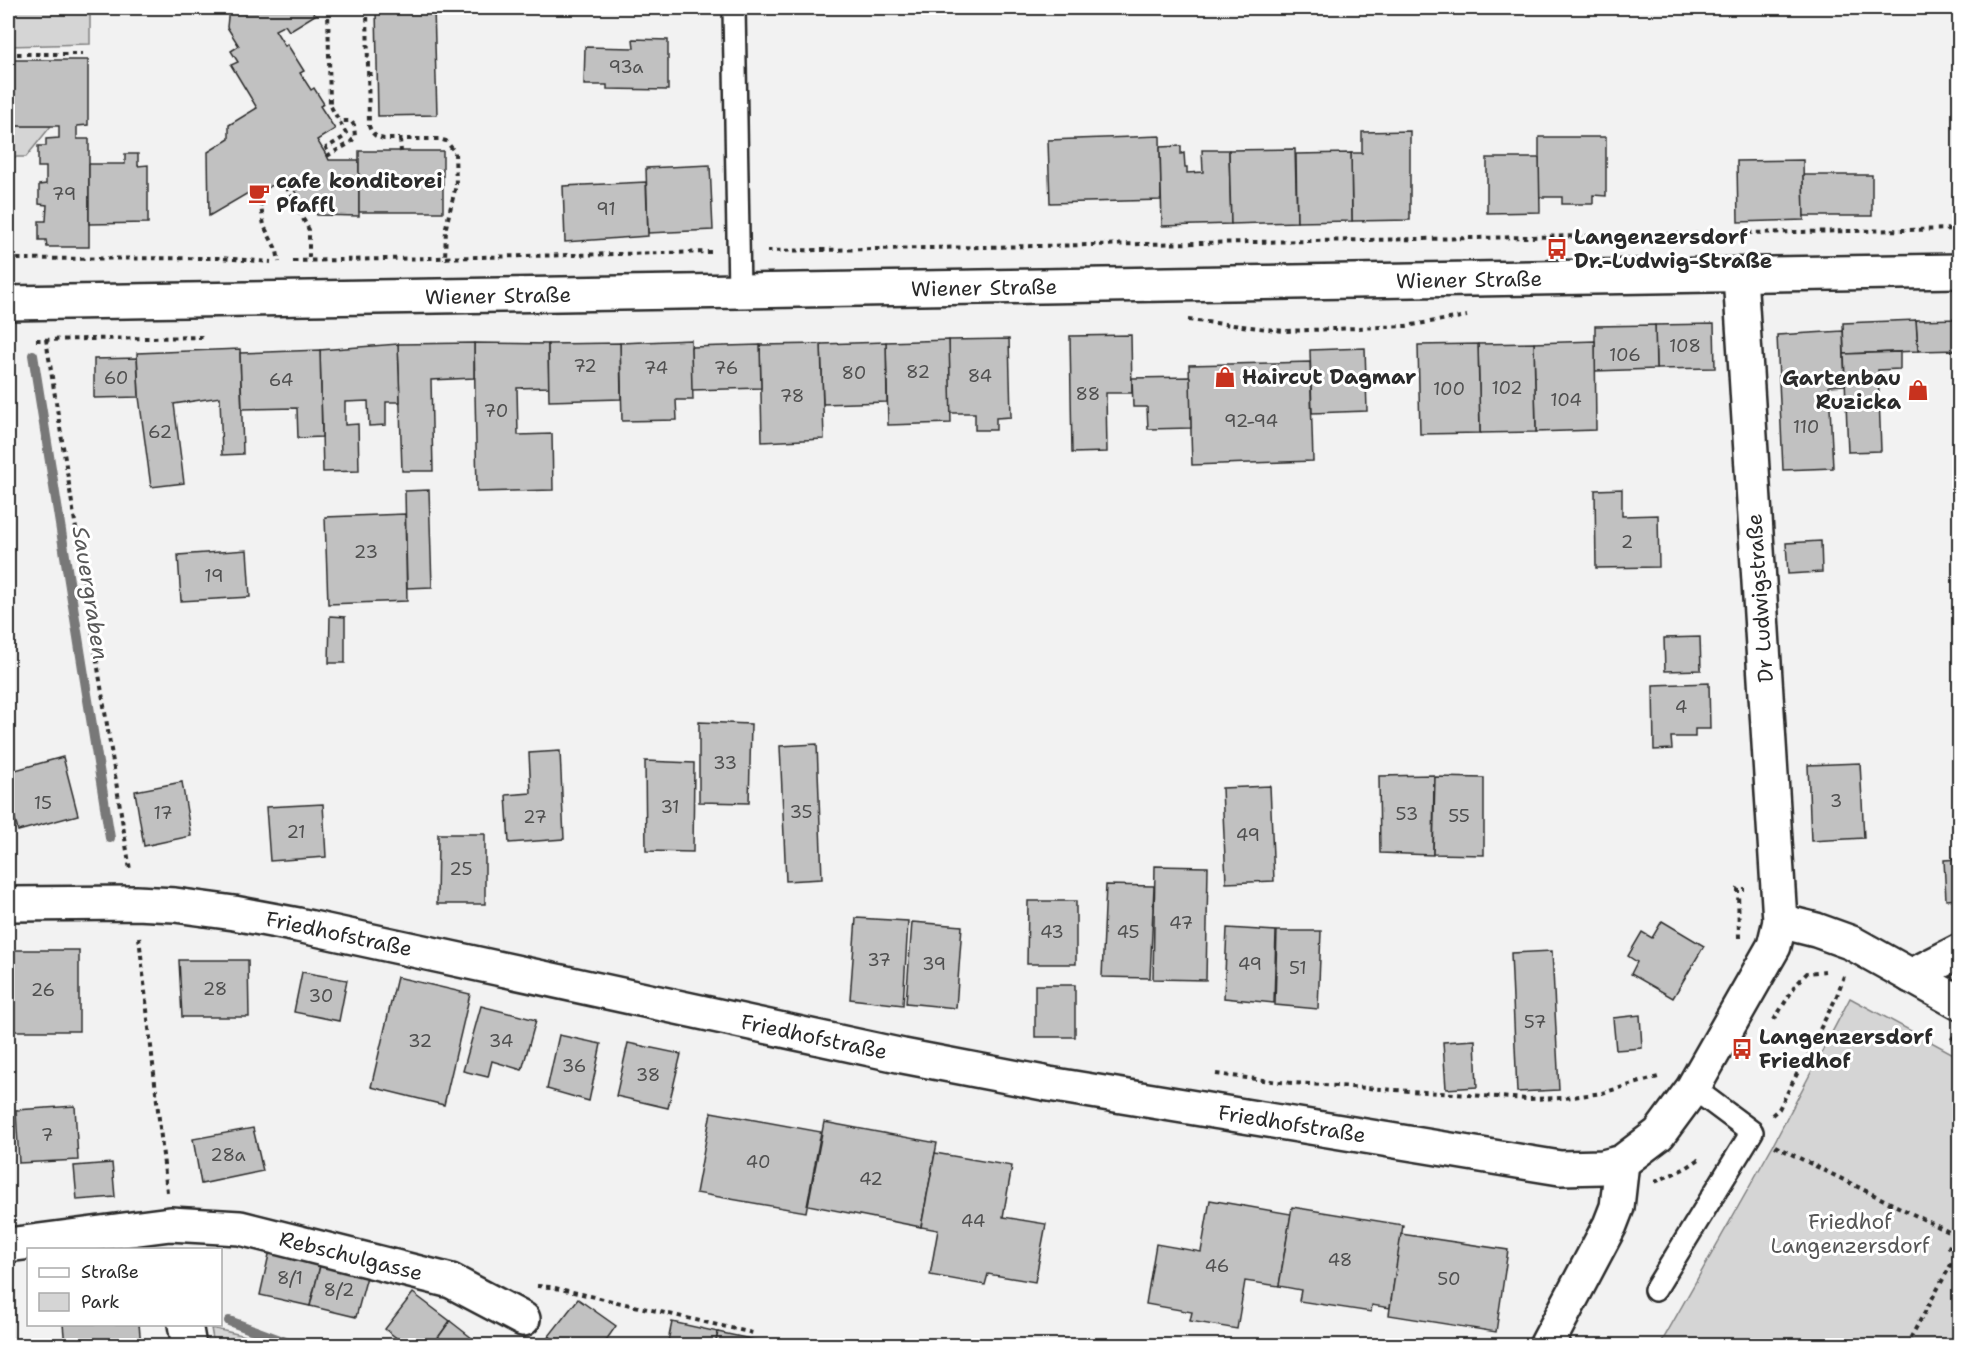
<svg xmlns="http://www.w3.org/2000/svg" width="1967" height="1353" font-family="'Shantell Sans',sans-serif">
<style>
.green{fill:#d5d5d5;stroke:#808080;stroke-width:1.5}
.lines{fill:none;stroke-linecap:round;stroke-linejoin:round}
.stream{stroke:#787878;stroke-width:10}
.building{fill:#c1c1c1;stroke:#2b2b2b;stroke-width:1.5}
.lane-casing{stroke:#2b2b2b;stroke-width:26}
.street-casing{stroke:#2b2b2b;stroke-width:38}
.primary-casing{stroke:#2b2b2b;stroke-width:38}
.path{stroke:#2b2b2b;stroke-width:4;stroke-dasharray:4.5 4.5;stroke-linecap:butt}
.lane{stroke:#fff;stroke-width:21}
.street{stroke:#fff;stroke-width:33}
.primary{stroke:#fff;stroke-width:33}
.labels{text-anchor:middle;stroke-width:6;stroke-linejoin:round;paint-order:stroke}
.number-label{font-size:18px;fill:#505050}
.poi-label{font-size:21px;font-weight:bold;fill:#2b2b2b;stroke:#fff;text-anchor:start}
.street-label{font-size:21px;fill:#2b2b2b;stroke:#fff}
.park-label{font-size:21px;fill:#565656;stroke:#fff}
.water-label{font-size:22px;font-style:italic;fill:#585858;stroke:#fff}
</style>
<rect width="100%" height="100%" fill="#f2f2f2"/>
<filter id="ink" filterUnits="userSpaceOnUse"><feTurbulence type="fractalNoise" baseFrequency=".0167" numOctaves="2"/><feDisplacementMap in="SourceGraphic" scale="12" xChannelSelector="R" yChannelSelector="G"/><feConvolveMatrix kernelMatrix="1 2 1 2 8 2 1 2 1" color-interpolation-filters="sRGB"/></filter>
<g filter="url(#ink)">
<g class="green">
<path d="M8 8H90V44L8 46Z"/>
<path d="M8 126H51L26 157H8Z"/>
<path d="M1850 998 1959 1057V1345H1660L1773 1145Z"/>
<path d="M211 1328 259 1339 273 1345H214Z"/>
</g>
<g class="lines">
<g class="stream">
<path d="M33 355 110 838"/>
<path d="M229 1321 296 1346"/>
</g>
</g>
<g class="building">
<path d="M229 8H313L311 9 315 15 289 31 285 25 275 30 285 46 287 44 304 71 300 73 311 90 314 88 324 104 320 106 335 129 317 140 327 156 329 160H359V216L317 215 308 200 302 203 286 177 251 198 248 193 209 216 208 152 229 139V125L257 108 231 65 238 62 231 51 239 46 227 27Z"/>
<path d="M376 8H434L437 115 378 116Z"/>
<path d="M633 39 668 40V90L607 89V85H584L585 47 634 48Z"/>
<path d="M8 60H88V125L77 126V139H89V247H47L46 240H39V221H46L47 205 39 204V185L46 184V167H38V146H46V139L59 138V126H8Z"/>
<path d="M1410 131V220L1352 221 1351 153H1362V132Z"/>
<path d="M1160 136 1161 200 1050 203 1048 140Z"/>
<path d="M1539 137H1606V196L1593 195V204H1562V197H1539Z"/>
<path d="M1181 146V154L1184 153 1185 167H1187V173L1203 172 1202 150H1229L1231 224 1162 226 1160 147Z"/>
<path d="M1295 149 1297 222 1231 224 1229 150Z"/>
<rect x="359" y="151" width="84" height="61"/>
<path d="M1351 153 1352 221 1297 222 1296 154Z"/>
<path d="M125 154H138V166L148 165V223L89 224V164H125Z"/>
<path d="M1487 158H1539L1540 212 1487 213Z"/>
<path d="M1803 160 1804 220 1738 222 1737 161Z"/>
<path d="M710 165 713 230 648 233 646 168Z"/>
<path d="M1803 175H1872V216H1804Z"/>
<path d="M646 182 648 236 565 242 563 186Z"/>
<path d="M1960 319V350L1918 351 1916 320Z"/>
<path d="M1916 320 1918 351 1844 354 1843 323Z"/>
<path d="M1714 324 1715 368 1656 369 1655 325Z"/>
<path d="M1655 325 1656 369 1595 371V326Z"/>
<path d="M1843 331 1845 385 1829 386 1833 468 1783 470 1777 335Z"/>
<path d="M1131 335 1132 393H1106L1107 452 1072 453 1070 336Z"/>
<path d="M1009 339 1011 417 996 418V430H975V413H950L949 340Z"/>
<path d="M691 340 693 400H676L677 420 622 421 620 343Z"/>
<path d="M949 340 951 423 888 425 886 342Z"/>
<path d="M1595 341 1596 430 1536 432 1534 343Z"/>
<path d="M886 342 887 402 823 404 821 344Z"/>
<path d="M474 343 548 344 549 387 517 388 518 435 552 434 553 490 477 492Z"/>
<path d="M474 343V378L431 380 433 471H402L398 344Z"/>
<path d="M620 343 621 399 549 401 548 344Z"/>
<path d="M1534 343 1536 432 1480 433 1478 344Z"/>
<path d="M398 344 400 402H386V425L369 426 368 401 345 402V425L358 424 359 471 323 472 320 350Z"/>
<path d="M821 344 824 439 762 442 760 345Z"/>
<path d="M1478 344 1480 433 1420 434 1418 345Z"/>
<path d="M760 345 761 388 692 390 691 347Z"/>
<path d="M1365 348 1367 411 1312 413 1310 350Z"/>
<path d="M240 349 243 454 222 455 220 397 174 404 184 483 151 487 139 397 137 353Z"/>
<path d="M320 350 322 437 298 438 297 408 242 409 240 353Z"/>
<path d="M1900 352V369L1878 370 1881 451 1848 452 1844 354Z"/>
<path d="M137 358 139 397 94 398V359Z"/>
<path d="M1310 362 1313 461 1192 465 1189 365Z"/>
<path d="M1190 377 1191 428 1148 429 1147 407H1133L1132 378Z"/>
<path d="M1622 489V516L1658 515 1659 567 1596 568 1595 490Z"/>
<path d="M429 490 432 587 407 588 405 491Z"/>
<path d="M405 514 407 601 328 604 325 517Z"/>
<path d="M1821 541 1822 572 1788 574 1786 543Z"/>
<path d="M247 550 250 597 181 601 178 555Z"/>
<path d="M330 616 345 617V663H329Z"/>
<path d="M1700 637 1701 670 1665 671 1664 638Z"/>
<path d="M1709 683 1710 729H1695V737H1671L1672 749 1654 750 1653 685Z"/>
<path d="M699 722 751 724 749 803 699 802Z"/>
<path d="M817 744 822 879 786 881 780 746Z"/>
<path d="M560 751 564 839 509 843 506 795 531 793 529 753Z"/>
<path d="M63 757 78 815 18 831 8 792V772Z"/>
<path d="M645 761 694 763 693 852 646 851Z"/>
<path d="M1860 763 1864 838 1811 841 1808 765Z"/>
<path d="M1434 775 1433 855 1380 853 1379 776Z"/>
<path d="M1435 777 1484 778V855L1433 854Z"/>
<path d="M182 782 191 836 144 846 135 791Z"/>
<path d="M1270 786 1274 881 1226 883 1222 788Z"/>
<path d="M323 804 326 857 270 861 266 807Z"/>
<path d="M438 834H485V904H437Z"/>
<path d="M1960 859V899L1946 900 1944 860Z"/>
<path d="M1155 866 1208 867 1206 980 1153 979Z"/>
<path d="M1106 885 1154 886 1150 978 1102 977Z"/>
<path d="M1028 901H1076V964H1027Z"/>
<path d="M856 918 908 921 903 1005 850 999Z"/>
<path d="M1662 921 1704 946 1673 998 1631 974 1637 962 1628 956 1642 932 1652 938Z"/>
<path d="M912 922 962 926 956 1008 906 1003Z"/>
<path d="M1227 928 1276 931 1274 1003 1224 998Z"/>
<path d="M1277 931H1321L1318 1009 1275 1005Z"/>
<rect x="8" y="950" width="71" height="81"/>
<path d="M1552 951 1559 1090 1517 1092 1511 953Z"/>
<path d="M179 960H248L249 1017H182Z"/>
<path d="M302 972 347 980 339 1021 294 1012Z"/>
<path d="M397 977 470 994 444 1105 371 1087Z"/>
<rect x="1035" y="985" width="40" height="52"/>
<path d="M481 1006 536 1020 522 1070 492 1061 488 1077 463 1071Z"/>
<path d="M1640 1015 1642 1048 1616 1050 1613 1018Z"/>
<path d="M559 1035 601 1044 589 1101 547 1089Z"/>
<path d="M1475 1040 1477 1087 1446 1089 1443 1042Z"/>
<path d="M628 1043 681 1054 668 1108 616 1096Z"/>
<path d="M75 1106 78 1160 19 1163 16 1110Z"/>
<path d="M711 1112 821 1132 806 1212 696 1193Z"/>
<path d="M824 1122 937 1143 921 1227 808 1205Z"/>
<path d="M253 1128 263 1171 201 1184 193 1139Z"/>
<path d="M935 1153 1012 1166 1003 1217 1046 1224 1035 1282 988 1274 985 1285 930 1275 938 1230 921 1227Z"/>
<path d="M112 1163 115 1197 77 1200 74 1166Z"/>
<path d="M1210 1200 1291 1214 1279 1286 1245 1281 1237 1329 1190 1321 1192 1312 1146 1304 1156 1244 1201 1252Z"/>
<path d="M1292 1207 1403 1225 1390 1308 1372 1305 1371 1312 1299 1301 1301 1290 1279 1286Z"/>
<path d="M1401 1234 1508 1250 1496 1332 1389 1315Z"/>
<path d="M270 1250 321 1262 310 1306 260 1295Z"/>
<path d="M321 1262 368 1273 356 1317 310 1306Z"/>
<path d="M413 1293 450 1321 432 1346H407L385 1329Z"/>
<path d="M578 1299 616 1326 602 1346H562L549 1336Z"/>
<path d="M450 1321 482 1346H432Z"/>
<path d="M672 1322 718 1332 715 1346H667Z"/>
<path d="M63 1324H139L141 1346H65Z"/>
<path d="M718 1332 769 1343 768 1346H715Z"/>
<path d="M549 1336 562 1346H542Z"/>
</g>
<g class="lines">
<defs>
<g id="lane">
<path d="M734 8 739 292"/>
<path d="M1655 1290 1752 1132 1693 1088"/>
</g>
<g id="street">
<path d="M8 904 136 903 175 905 234 913 298 925 903 1056 1049 1084 1560 1168 1603 1167 1622 1162 1659 1134 1693 1088 1774 946 1780 921 1740 275"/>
<path d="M1780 921 1816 930 1852 943 1960 1003"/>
<path d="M1911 976 1960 951"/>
<path d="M8 1245 170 1224 240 1228 451 1281 523 1319"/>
<path d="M185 1324 189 1346"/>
<path d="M1546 1346 1610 1225 1617 1207 1622 1162"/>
</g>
<path id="primary" d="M8 303 1960 271"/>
</defs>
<use href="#lane" class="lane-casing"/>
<use href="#street" class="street-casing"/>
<use href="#primary" class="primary-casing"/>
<g class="path">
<path d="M328 8 330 105 346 133 344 137 326 148 329 155"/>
<path d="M367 8 369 126C372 134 375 137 384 139H439L446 141 455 152 456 185 446 227 445 260"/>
<path d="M8 54H82"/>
<path d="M368 74H377"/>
<path d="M400 139 401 152"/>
<path d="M327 156 350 143 355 137 354 125 351 121H339"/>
<path d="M282 179 309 230V260"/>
<path d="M259 193 264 226 277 251 279 262"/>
<path d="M767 251 1960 229"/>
<path d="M8 259 220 258 271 262"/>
<path d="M293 261 711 252"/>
<path d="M1188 320 1285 331 1406 326 1467 316"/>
<path d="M46 339 130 870"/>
<path d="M36 340 203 337"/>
<path d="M139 937 167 1192"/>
<path d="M1739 938 1738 889H1745"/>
<path d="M1774 1020 1795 986 1807 973 1825 971"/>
<path d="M1951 1037 1960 1042"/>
<path d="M1216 1074 1279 1082 1527 1099 1565 1098 1602 1093 1658 1077"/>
<path d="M1772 1115 1779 1109 1836 998 1844 976"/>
<path d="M1775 1146 1955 1235"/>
<path d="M1655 1182 1686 1168 1701 1158"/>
<path d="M1959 1252 1949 1247 1960 1225"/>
<path d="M537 1286 551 1287 753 1333"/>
<path d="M1906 1346 1958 1252"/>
</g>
<use href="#lane" class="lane"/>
<use href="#street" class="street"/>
<use href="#primary" class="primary"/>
</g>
</g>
<defs>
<symbol id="cafe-bare" viewBox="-9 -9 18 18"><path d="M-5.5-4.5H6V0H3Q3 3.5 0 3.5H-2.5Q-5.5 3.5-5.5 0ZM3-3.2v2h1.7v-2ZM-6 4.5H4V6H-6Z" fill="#c8321e" stroke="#fff" stroke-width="2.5" paint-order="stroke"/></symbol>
<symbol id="bus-bare" viewBox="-9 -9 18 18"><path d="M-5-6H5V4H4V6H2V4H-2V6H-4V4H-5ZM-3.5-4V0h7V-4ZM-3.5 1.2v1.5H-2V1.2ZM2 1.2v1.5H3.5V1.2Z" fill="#c8321e" stroke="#fff" stroke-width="2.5" paint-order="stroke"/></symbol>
<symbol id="shop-bare" viewBox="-9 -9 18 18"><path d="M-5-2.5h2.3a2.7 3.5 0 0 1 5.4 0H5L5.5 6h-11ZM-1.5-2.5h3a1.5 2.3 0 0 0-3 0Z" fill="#c8321e" stroke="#fff" stroke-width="2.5" paint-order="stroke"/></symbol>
</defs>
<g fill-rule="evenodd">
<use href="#cafe-bare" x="244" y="178" width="30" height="30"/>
<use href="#bus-bare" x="1542" y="234" width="30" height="30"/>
<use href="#shop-bare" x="1210" y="362" width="30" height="30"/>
<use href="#shop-bare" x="1903" y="375" width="30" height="30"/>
<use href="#bus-bare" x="1727" y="1034" width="30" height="30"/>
</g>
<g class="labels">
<g class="number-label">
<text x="626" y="73">93a</text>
<text x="64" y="200">79</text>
<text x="606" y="215">91</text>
<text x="1685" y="352">108</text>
<text x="1625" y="361">106</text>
<text x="585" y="372">72</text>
<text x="656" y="374">74</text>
<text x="726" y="374">76</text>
<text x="918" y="378">82</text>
<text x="854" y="379">80</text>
<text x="980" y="382">84</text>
<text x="116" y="384">60</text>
<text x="281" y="386">64</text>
<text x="1507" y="394">102</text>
<text x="1449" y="395">100</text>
<text x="1088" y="400">88</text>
<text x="792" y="402">78</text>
<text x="1566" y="406">104</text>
<text x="496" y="417">70</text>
<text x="1251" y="427">92-94</text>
<text x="1806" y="433">110</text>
<text x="160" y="438">62</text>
<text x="1627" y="548">2</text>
<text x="366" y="558">23</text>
<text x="214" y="582">19</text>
<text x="1681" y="713">4</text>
<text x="725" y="769">33</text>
<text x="1836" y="807">3</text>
<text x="43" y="809">15</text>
<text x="670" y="813">31</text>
<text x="801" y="818">35</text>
<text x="163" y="819">17</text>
<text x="1407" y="820">53</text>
<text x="1459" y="822">55</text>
<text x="535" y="823">27</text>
<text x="296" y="838">21</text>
<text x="1248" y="841">49</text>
<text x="461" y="875">25</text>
<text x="1181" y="929">47</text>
<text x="1052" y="938">43</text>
<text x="1128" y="938">45</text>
<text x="879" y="966">37</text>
<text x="934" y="970">39</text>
<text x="1250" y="970">49</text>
<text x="1298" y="974">51</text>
<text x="215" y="995">28</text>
<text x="43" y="996">26</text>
<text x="321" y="1002">30</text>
<text x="1535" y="1028">57</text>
<text x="420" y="1047">32</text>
<text x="501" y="1047">34</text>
<text x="574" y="1072">36</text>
<text x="648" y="1081">38</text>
<text x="47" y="1141">7</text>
<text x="228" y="1161">28a</text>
<text x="758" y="1168">40</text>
<text x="871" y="1185">42</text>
<text x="973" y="1227">44</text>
<text x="1340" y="1266">48</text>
<text x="1217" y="1272">46</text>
<text x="290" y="1284">8/1</text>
<text x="1449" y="1285">50</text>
<text x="339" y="1296">8/2</text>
</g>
<g class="poi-label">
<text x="276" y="188">cafe konditorei<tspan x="276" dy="24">Pfaffl</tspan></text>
<text x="1574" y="244">Langenzersdorf<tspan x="1574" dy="24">Dr.-Ludwig-Straße</tspan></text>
<text x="1242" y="384">Haircut Dagmar</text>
<text x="1901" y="385" text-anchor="end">Gartenbau<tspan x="1901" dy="24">Ruzicka</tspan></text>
<text x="1759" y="1044">Langenzersdorf<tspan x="1759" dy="24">Friedhof</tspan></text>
</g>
<g class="street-label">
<text transform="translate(1469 280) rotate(-1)" y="7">Wiener Straße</text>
<text transform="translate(984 288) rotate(-1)" y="7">Wiener Straße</text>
<text transform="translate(498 296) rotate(-1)" y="7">Wiener Straße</text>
<text transform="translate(1760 598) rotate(-94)" y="7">Dr Ludwigstraße</text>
<text transform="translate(339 934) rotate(12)" y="7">Friedhofstraße</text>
<text transform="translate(814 1037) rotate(12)" y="7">Friedhofstraße</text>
<text transform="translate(1292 1124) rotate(9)" y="7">Friedhofstraße</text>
<text transform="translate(351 1256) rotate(14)" y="7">Rebschulgasse</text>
</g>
<g class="park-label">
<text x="1850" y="1229">Friedhof<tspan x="1850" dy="24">Langenzersdorf</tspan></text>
</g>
<g class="water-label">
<text transform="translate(91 593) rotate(81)" y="8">Sauergraben</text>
</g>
</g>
<rect width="1967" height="1353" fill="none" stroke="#fff" stroke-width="30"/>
<rect x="15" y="15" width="1937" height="1323" fill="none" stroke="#2b2b2b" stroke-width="2" filter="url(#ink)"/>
<rect x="27" y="1248" width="195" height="78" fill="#ffffff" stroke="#aaaaaa" stroke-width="1.5"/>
<rect x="39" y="1268" width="30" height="9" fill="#ffffff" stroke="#aaaaaa" stroke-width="1.5"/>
<text x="81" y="1278" font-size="18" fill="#2b2b2b">Straße</text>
<rect x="39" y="1293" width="30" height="18" fill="#d5d5d5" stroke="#aaaaaa" stroke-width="1.5"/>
<text x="81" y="1308" font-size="18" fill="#2b2b2b">Park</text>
</svg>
